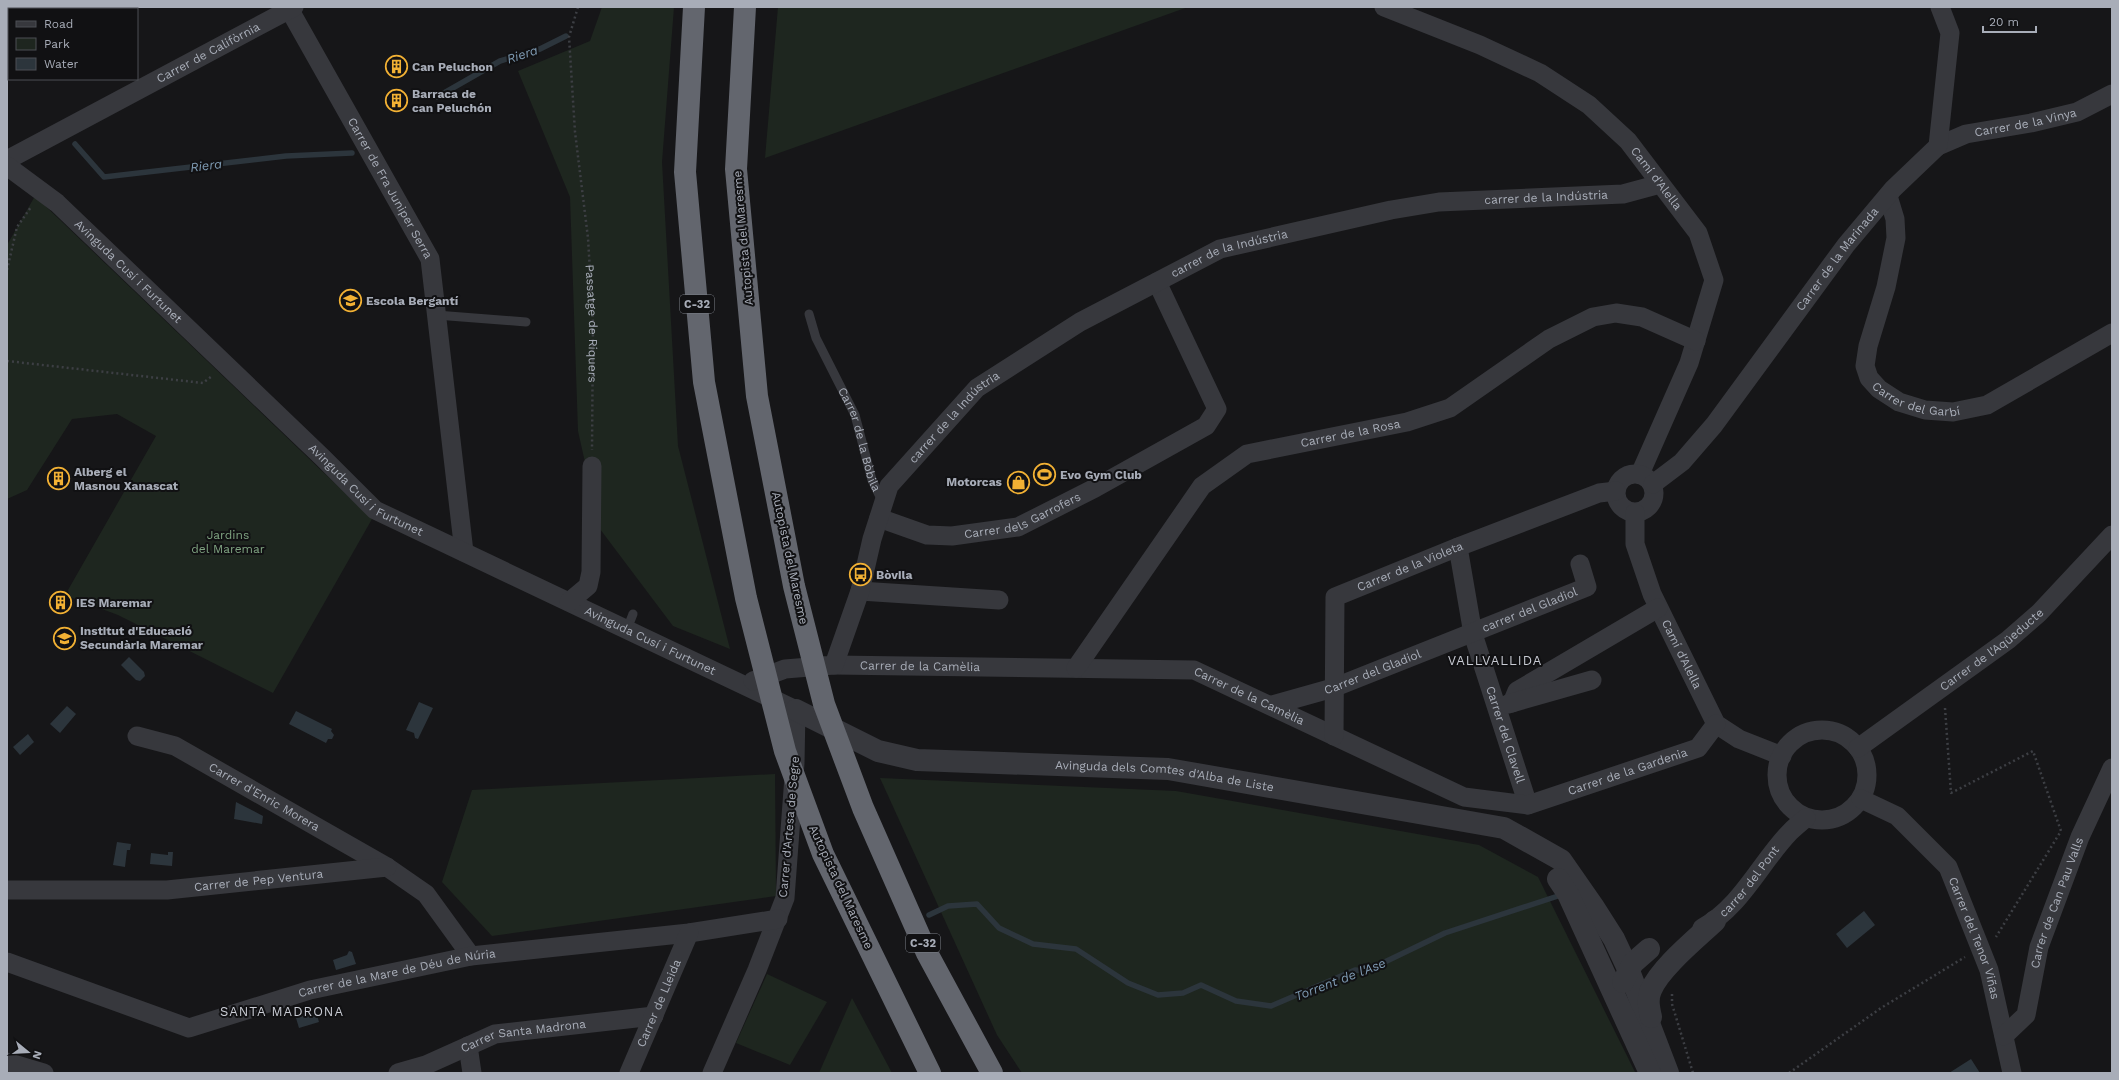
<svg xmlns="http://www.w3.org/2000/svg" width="2119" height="1080" font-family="'Work Sans',sans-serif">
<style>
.green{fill:#1e261f}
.water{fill:#2c353c}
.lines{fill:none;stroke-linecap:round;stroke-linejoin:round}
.stream{stroke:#2c353c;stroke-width:5.5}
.path{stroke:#3d3f44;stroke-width:2.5;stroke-dasharray:2 3;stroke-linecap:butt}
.service{stroke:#37383d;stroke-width:9}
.minor{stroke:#37383d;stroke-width:19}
.tertiary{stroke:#37383d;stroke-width:22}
.motorway{stroke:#63666e;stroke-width:22}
.labels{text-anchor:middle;stroke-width:4;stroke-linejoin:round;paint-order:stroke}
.shield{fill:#111113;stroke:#7b7e86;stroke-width:1}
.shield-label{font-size:11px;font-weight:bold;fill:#a8adb8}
.street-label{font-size:12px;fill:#a8adb8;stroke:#111113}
.poi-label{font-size:12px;font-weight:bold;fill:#a8adb8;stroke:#111113;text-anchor:start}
.park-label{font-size:12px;fill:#7fa381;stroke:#111113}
.water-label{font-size:13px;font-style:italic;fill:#7f9bb3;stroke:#111113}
.neighbourhood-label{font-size:13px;letter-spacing:1px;fill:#c9ccd4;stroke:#111113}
</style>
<rect width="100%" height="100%" fill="#161618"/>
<g class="green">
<path d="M602 7H674L662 162 678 446 730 649 673 626 600 529 578 431 570 197 518 71 590 41Z"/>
<path d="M778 7H1188L765 158Z"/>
<path d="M35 196 372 519 273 693 118 615 70 597 68 590 156 436 117 414 72 419 27 490 7 499V245Z"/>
<path d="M775 774 776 896 492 936 442 882 472 790Z"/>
<path d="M880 778 1176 791 1479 845 1538 877 1635 1072 1022 1073 997 1035Z"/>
<path d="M767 974 827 1002 790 1065 736 1043Z"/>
<path d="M852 998 892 1073H819Z"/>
</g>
<g class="water">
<path d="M129 657 144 672 145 676 140 681 136 680 121 665Z"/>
<path d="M419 702 433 708 418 739 415 738 414 733 406 730Z"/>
<path d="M67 706 76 714 60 733 50 724Z"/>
<path d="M296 711 332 729 331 731 334 735 332 739H328L326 743 289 724Z"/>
<path d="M28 734 34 742 20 755 13 747Z"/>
<path d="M236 802 263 816 262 824 234 819Z"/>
<path d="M117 842 131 844 130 850H127L125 867 113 865Z"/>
<path d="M168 852H173L172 866 150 864 151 853 168 855Z"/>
<path d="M1864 911 1875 925 1847 948 1836 934Z"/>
<path d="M349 951 352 952 356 964 336 970 333 960 347 955Z"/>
<path d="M316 1012 319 1022 299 1028 296 1018Z"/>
<path d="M1971 1059 1980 1073H1949Z"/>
</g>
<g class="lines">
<g class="stream">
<path d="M7 59 9 63"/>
<path d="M437 97 500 61 540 49 566 36"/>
<path d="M75 144 104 177 286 156 352 153"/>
<path d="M929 915 948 906 977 904 999 928 1033 944 1076 949 1128 983 1158 995 1183 993 1201 985 1236 1001 1271 1006 1355 970 1366 971 1445 933 1558 896"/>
</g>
<g class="path">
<path id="s1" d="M578 7 569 37 575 132 588 238 593 323 592 450"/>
<path d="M7 270 17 227 31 207"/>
<path d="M7 361 203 383 212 376"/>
<path d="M1945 708 1951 793 2033 751 2061 831 1996 937"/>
<path d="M1672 994V1004L1693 1073"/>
<path d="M1789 1073 1881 1008 1965 957"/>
</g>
<g class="service">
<path id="s2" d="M809 314 816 338 855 415 872 480 882 501"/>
<path d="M436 315 526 322"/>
<path d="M627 629 633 614"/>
</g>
<g class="minor">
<path id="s3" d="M288 7 430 259 464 552"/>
<path id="s4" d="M1384 7 1480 45 1540 73 1589 105 1628 141 1698 233 1714 280 1689 363 1640 474"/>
<path id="s5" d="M1938 146 1966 134 2031 123 2077 112 2112 94"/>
<path id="s6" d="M7 160 294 7"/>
<path id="s7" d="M7 166 57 203 322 457 375 510 796 710 795 763 785 898 757 970 712 1073"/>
<path id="s8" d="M1888 196 1895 219 1896 238 1886 287 1868 346 1865 366 1869 378 1879 389 1899 402 1925 410 1953 412 1987 405 2112 333"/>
<circle cx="1635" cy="493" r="19"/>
<path id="s9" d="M1653 484 1682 462 1714 425 1846 245 1893 189 1938 146 1950 33 1940 7"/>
<path id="s10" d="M1635 513V544L1652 594 1716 724 1739 739 1782 756"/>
<path id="s11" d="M879 518 927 535 952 536 1018 527 1095 488 1206 426 1217 409 1157 282"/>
<path id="s12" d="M1458 547 1473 634 1528 805"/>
<path d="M860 591 999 600"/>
<path d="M569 602 588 586 591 572 592 466"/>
<path id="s13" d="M834 665 1194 670 1464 797 1528 805 1698 748 1716 724"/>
<path id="s14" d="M1076 668 1202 486 1247 454 1407 422 1450 408 1549 339 1593 317 1616 313 1642 317 1696 341"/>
<path id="s15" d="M753 681 785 669 834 665 860 591 872 539 889 486 977 388 1080 322 1220 249 1391 210 1439 202 1623 194 1660 184"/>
<path d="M1512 703 1517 691 1658 608"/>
<path d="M1508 704 1592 680"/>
<path id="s16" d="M1272 705 1333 688 1587 587 1580 564"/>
<circle cx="1822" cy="775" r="45"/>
<path id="s17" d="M137 736 175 746 387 867 426 894 471 956"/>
<path id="s18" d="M1334 736 1335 597 1458 547 1599 493 1616 491"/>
<path id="s19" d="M1858 748 2008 640 2039 613 2112 535"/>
<path id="s20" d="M1861 799 1897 816 1948 867 1989 970 2012 1073"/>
<path id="s21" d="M7 890H167L387 867"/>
<path id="s22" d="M1702 928C1741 907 1760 863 1790 832 1795 827 1801 822 1806 818"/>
<path id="s23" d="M7 962 189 1028 310 990 471 956 689 933 778 919"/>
<path id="s24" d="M2004 1036 2026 1015 2039 947 2080 837 2112 768"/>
<path d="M468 1046 472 1073"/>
<path d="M7 1062 44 1073"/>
<path id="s25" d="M398 1073 426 1065 495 1034 654 1016"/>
<path id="s26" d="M629 1073 689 933"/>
</g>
<g class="tertiary">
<path id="s27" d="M796 710 878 751 917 760 1168 769 1504 828 1561 860 1593 906 1614 939 1629 971 1668 1073"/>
<path d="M1558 879 1568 894 1650 1073"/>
<path d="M1623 982 1633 963 1649 949"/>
<path d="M1651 1017C1649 1008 1647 999 1651 990 1660 968 1697 938 1715 921"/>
</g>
<g class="motorway">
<path d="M694 7 685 172 704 382 746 598 785 751 823 854 930 1073"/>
<path d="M745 7 736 169 757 396 794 586 824 704 863 808 927 953 992 1073"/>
</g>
</g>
<defs>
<symbol id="building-ring" viewBox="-11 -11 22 22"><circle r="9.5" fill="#111113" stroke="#f2b134" stroke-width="1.5"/><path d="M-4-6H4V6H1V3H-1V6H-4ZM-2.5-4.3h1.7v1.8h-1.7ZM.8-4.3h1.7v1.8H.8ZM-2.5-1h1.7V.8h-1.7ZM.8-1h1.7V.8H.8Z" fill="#f2b134"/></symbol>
<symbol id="school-ring" viewBox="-11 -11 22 22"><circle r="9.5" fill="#111113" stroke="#f2b134" stroke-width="1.5"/><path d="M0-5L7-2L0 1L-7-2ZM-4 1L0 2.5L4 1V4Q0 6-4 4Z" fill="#f2b134"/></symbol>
<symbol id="stadium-ring" viewBox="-11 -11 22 22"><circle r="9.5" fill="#111113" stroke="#f2b134" stroke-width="1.5"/><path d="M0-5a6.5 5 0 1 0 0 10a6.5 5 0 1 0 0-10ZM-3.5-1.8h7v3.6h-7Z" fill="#f2b134"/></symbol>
<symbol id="shop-ring" viewBox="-11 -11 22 22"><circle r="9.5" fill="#111113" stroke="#f2b134" stroke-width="1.5"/><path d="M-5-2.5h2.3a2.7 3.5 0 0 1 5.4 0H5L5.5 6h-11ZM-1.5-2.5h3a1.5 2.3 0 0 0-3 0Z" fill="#f2b134"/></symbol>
<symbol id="bus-ring" viewBox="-11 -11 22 22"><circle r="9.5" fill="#111113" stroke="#f2b134" stroke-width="1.5"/><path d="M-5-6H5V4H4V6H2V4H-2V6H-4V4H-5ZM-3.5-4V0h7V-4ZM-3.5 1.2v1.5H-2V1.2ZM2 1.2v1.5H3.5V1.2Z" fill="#f2b134"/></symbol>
</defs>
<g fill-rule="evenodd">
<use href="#building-ring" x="384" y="54" width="25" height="25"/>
<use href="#building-ring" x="384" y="88" width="25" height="25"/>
<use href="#school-ring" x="338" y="288" width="25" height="25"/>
<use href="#stadium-ring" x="1032" y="462" width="25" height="25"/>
<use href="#building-ring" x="46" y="466" width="25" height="25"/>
<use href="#shop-ring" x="1006" y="470" width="25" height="25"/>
<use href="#bus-ring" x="848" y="562" width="25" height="25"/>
<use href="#building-ring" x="48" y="590" width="25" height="25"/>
<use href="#school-ring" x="52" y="626" width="25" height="25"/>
</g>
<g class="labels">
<g class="shield">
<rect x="680" y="295" width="34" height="18" rx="3"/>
<rect x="906" y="934" width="34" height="18" rx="3"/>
</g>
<g class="shield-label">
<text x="697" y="308">C-32</text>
<text x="923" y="947">C-32</text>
</g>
<g class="street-label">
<text dy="4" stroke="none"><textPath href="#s6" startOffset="228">Carrer de Califòrnia</textPath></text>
<text dy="4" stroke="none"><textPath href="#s5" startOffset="91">Carrer de la Vinya</textPath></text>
<text dy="4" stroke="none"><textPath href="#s4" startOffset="328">Camí d'Alella</textPath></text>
<text dy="4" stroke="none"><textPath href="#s3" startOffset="208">Carrer de Fra Juniper Serra</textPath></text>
<text dy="4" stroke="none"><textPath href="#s15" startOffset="1014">carrer de la Indústria</textPath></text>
<text transform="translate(743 238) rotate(-95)" y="4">Autopista del Maresme</text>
<text dy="4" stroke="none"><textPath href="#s15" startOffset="690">carrer de la Indústria</textPath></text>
<text dy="4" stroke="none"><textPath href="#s9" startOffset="292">Carrer de la Marinada</textPath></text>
<text dy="4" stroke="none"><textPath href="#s7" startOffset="161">Avinguda Cusí i Furtunet</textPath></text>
<text dy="4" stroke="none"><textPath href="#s1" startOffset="319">Passatge de Riquers</textPath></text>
<text dy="4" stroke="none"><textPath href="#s8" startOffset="242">Carrer del Garbí</textPath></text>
<text dy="4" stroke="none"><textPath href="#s15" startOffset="366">carrer de la Indústria</textPath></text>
<text dy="4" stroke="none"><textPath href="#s14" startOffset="382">Carrer de la Rosa</textPath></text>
<text dy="4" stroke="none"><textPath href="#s2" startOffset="136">Carrer de la Bòbila</textPath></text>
<text dy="4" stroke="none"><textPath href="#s7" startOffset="485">Avinguda Cusí i Furtunet</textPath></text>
<text dy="4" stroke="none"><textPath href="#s11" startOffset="150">Carrer dels Garrofers</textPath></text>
<text transform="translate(790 558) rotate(78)" y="4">Autopista del Maresme</text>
<text dy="4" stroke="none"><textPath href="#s18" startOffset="220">Carrer de la Violeta</textPath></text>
<text dy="4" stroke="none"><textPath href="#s16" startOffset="275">carrer del Gladiol</textPath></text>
<text dy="4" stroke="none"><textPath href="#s7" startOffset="809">Avinguda Cusí i Furtunet</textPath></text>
<text dy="4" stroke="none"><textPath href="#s19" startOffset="166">Carrer de l'Aqüeducte</textPath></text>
<text dy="4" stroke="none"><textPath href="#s10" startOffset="151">Camí d'Alella</textPath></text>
<text dy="4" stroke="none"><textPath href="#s13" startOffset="86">Carrer de la Camèlia</textPath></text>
<text dy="4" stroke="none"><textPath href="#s16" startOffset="106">Carrer del Gladiol</textPath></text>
<text dy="4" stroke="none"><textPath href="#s13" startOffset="421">Carrer de la Camèlia</textPath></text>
<text dy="4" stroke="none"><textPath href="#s12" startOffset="194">Carrer del Clavell</textPath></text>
<text dy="4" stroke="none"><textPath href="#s13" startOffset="828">Carrer de la Gardenia</textPath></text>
<text dy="4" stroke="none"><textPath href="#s27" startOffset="380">Avinguda dels Comtes d'Alba de Liste</textPath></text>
<text dy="4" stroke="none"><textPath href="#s17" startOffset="142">Carrer d'Enric Morera</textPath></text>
<text transform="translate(789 827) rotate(-85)" y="4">Carrer d'Artesa de Segre</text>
<text dy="4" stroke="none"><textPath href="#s21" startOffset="252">Carrer de Pep Ventura</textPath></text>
<text dy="4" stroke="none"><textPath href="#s22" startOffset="67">carrer del Pont</textPath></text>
<text transform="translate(841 887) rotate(65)" y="4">Autopista del Maresme</text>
<text dy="4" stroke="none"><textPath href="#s24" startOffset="147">Carrer de Can Pau Valls</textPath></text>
<text dy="4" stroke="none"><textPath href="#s20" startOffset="188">Carrer del Tenor Viñas</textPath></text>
<text dy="4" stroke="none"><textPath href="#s23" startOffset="409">Carrer de la Mare de Déu de Núria</textPath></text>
<text dy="4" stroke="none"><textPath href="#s26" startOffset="76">Carrer de Lleida</textPath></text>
<text dy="4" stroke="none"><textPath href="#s25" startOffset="132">Carrer Santa Madrona</textPath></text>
</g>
<g class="poi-label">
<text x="412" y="71">Can Peluchon</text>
<text x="412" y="98">Barraca de<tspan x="412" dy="14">can Peluchón</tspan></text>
<text x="366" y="305">Escola Bergantí</text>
<text x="74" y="476">Alberg el<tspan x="74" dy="14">Masnou Xanascat</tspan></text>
<text x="1060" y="479">Evo Gym Club</text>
<text x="1002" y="486" text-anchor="end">Motorcas</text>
<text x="876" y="579">Bòvila</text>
<text x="76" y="607">IES Maremar</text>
<text x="80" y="635">Institut d'Educació<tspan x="80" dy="14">Secundària Maremar</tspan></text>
</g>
<g class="park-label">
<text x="228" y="539">Jardins<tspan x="228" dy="14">del Maremar</tspan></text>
</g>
<g class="water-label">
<text transform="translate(522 54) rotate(-18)" y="5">Riera</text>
<text transform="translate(206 165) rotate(-7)" y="5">Riera</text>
<text transform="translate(1340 979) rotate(-21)" y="5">Torrent de l'Ase</text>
</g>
<g class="neighbourhood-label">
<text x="1495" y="665">VALLVALLIDA</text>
<text x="282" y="1016">SANTA MADRONA</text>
</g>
</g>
<rect width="2119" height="1080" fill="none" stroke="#a8adb8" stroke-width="16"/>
<rect x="8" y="8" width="130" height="72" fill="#111113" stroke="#4d4f55"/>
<rect x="16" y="21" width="20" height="6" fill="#37383d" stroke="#4d4f55"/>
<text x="44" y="28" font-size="12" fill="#a8adb8">Road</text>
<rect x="16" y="38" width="20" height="12" fill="#1e261f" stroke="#4d4f55"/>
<text x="44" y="48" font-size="12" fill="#a8adb8">Park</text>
<rect x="16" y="58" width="20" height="12" fill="#2c353c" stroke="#4d4f55"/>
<text x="44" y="68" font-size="12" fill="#a8adb8">Water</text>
<g transform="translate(28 1052) rotate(108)" stroke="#111113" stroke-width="3" paint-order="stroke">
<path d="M0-3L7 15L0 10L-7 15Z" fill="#a8adb8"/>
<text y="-6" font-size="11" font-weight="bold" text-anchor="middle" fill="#a8adb8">N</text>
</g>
<path d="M1983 26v6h53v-6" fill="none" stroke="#a8adb8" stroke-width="2"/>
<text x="1989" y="26" font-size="12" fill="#a8adb8" stroke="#111113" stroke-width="3" paint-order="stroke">20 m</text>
</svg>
